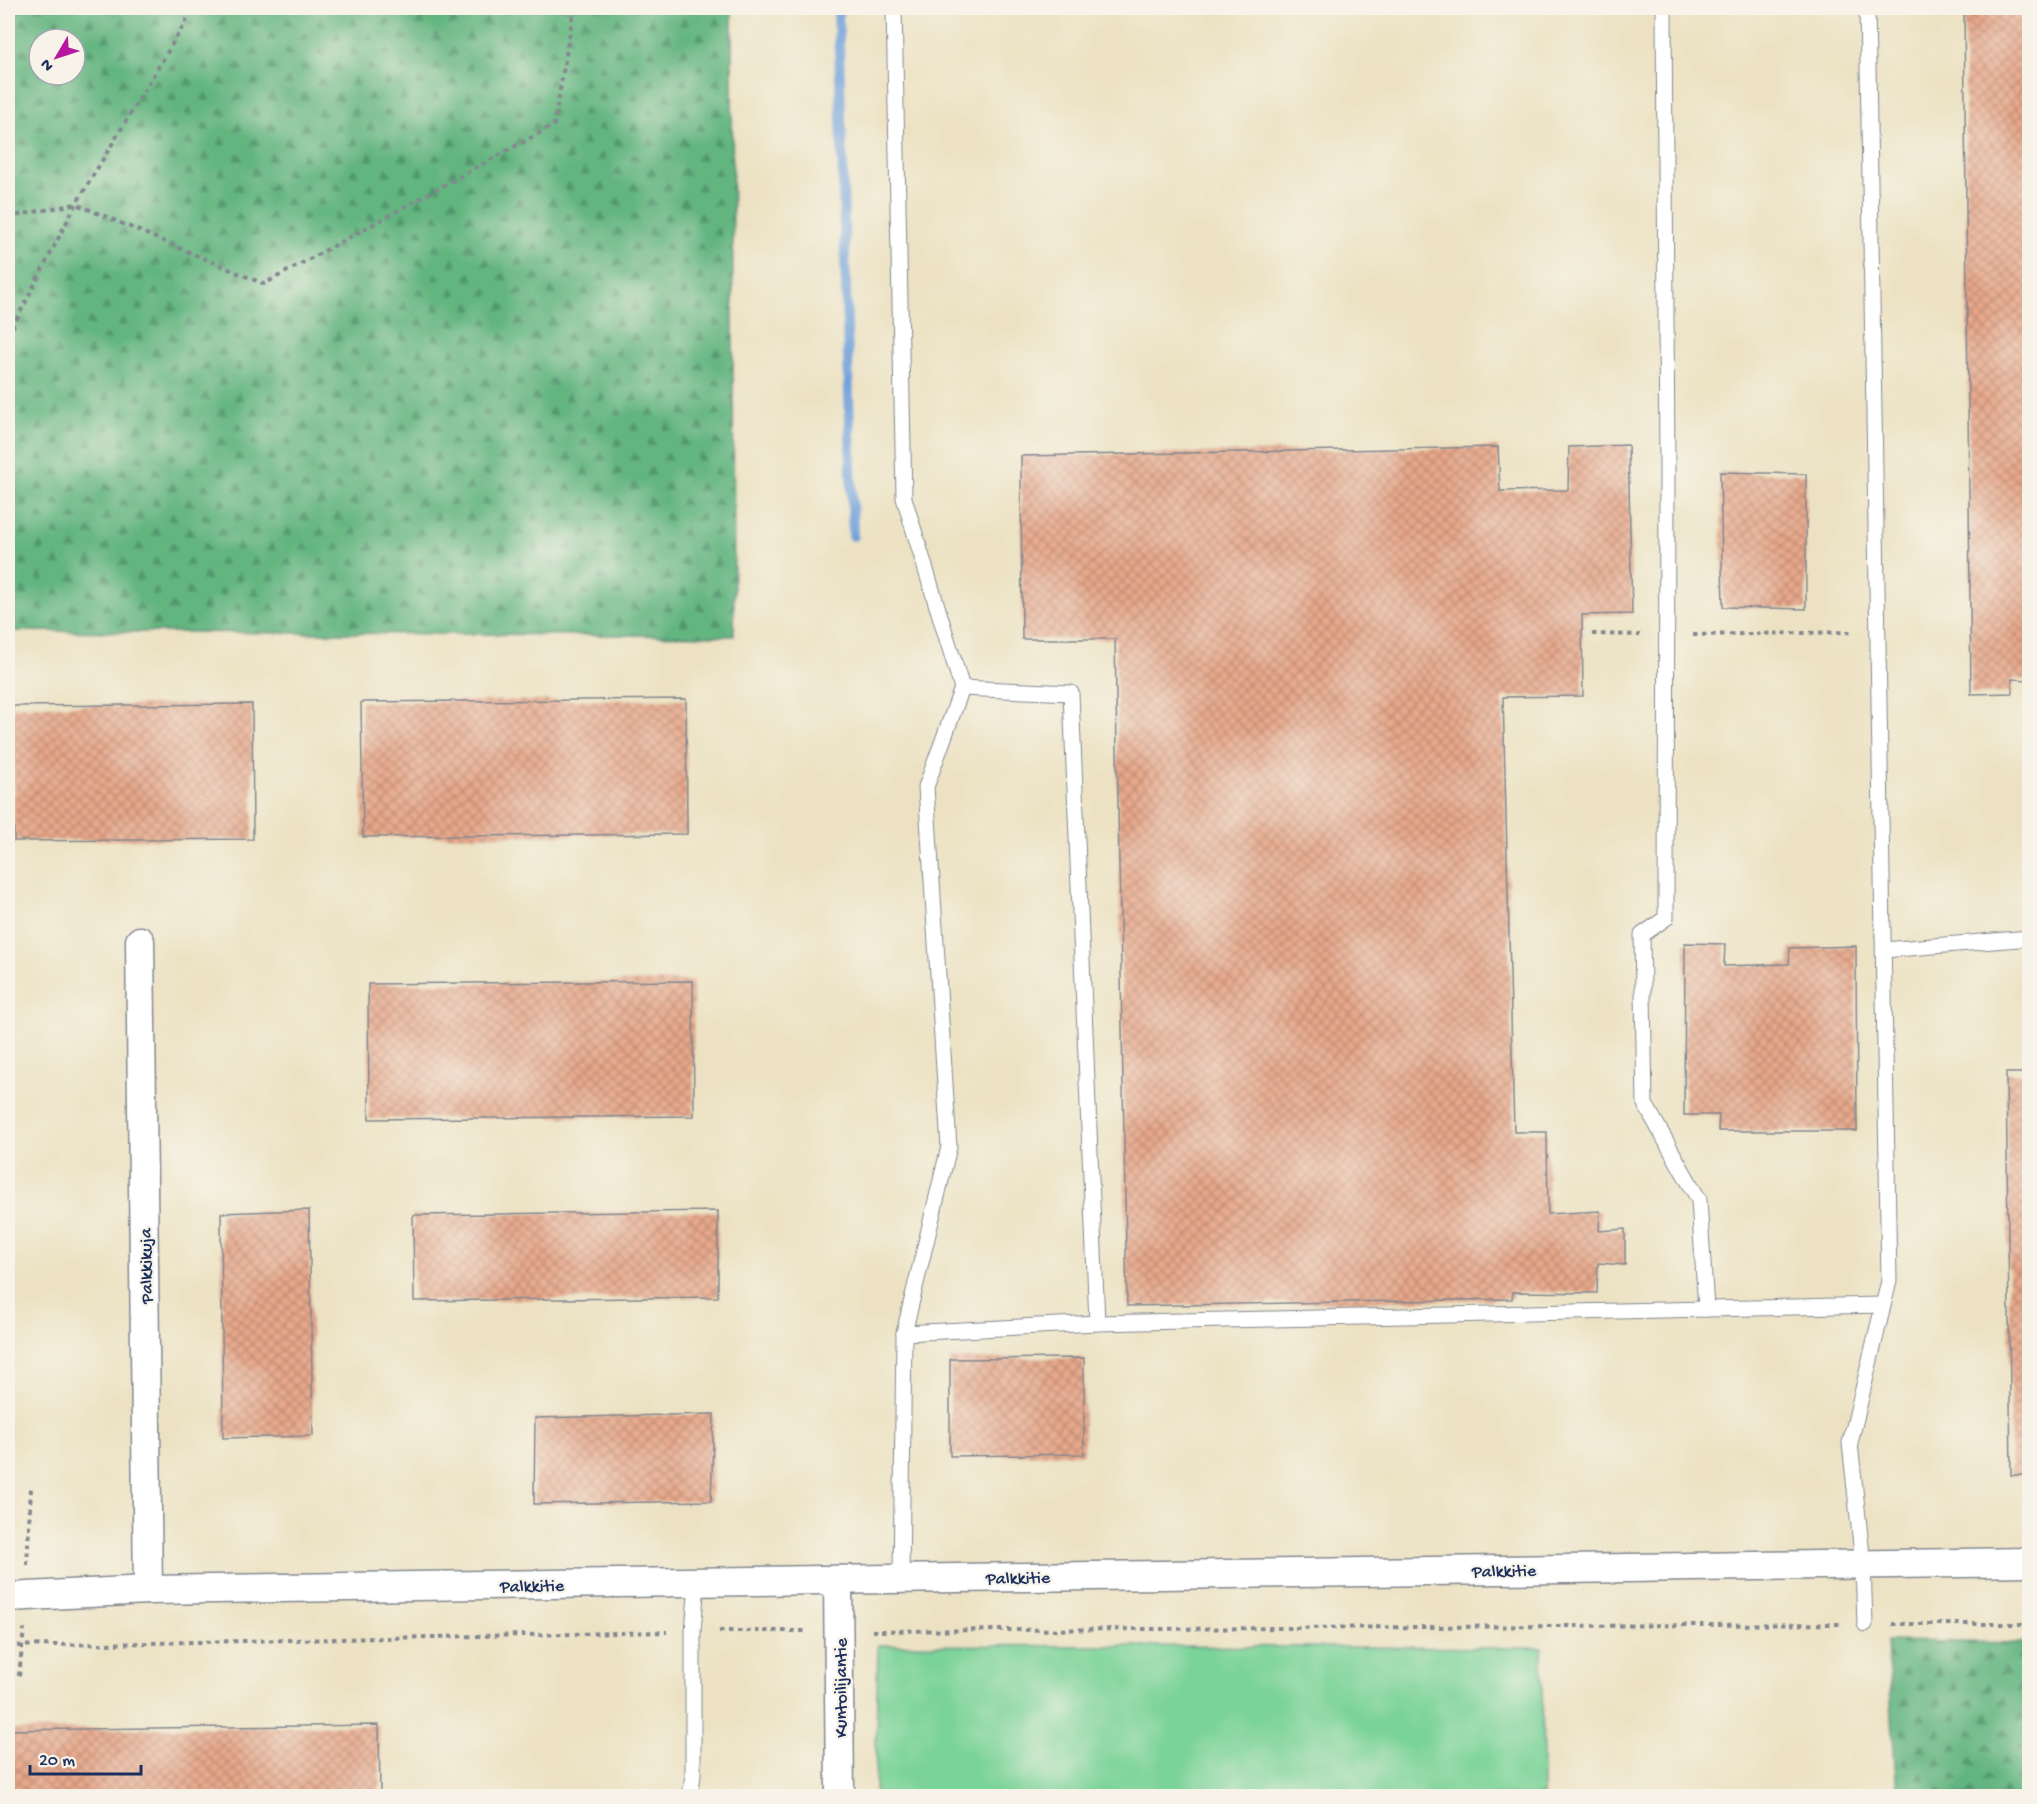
<svg xmlns="http://www.w3.org/2000/svg" width="2037" height="1804" font-family="'Gochi Hand',sans-serif">
<style>
.grass{fill:#7ad398;stroke:#4a817b;stroke-width:1.5}
.forest{fill:url(#forest-firs);stroke:#3f726f;stroke-width:1.5;fill-rule:evenodd}
.lines{fill:none;stroke-linecap:round;stroke-linejoin:round}
.stream{stroke:#6fa1da;stroke-width:10}
.building{fill:url(#building-cross-hatch)}
.service-casing{stroke:#848890;stroke-width:17}
.minor-casing{stroke:#848890;stroke-width:31}
.path{stroke:#848890;stroke-width:4;stroke-dasharray:4.5 4.5;stroke-linecap:butt}
.service{stroke:#fff;stroke-width:15}
.minor{stroke:#fff;stroke-width:28}
.labels{text-anchor:middle;stroke-width:4.5;stroke-linejoin:round;paint-order:stroke}
.street-label{font-size:18px;fill:#1b2f5e;stroke:#f7f3e8}
</style>
<defs>
<pattern id="forest-firs" width="22" height="20" patternUnits="userSpaceOnUse" patternTransform="scale(1.5)"><rect width="22" height="20" fill="#63b580"/><path d="M5 1l3.5 6h-7zM16 11l3.5 6h-7z" fill="#51946c"/></pattern>
<pattern id="building-cross-hatch" width="8" height="8" patternUnits="userSpaceOnUse" patternTransform="scale(1.5)"><rect width="8" height="8" fill="#e8a88a"/><path d="M0 0l8 8M0 8l8-8" fill="none" stroke="#bb8974"/></pattern>
</defs>
<rect width="100%" height="100%" fill="#f7f3e8"/>
<filter id="ink" filterUnits="userSpaceOnUse"><feTurbulence type="fractalNoise" baseFrequency=".0167" numOctaves="2"/><feDisplacementMap in="SourceGraphic" scale="12" xChannelSelector="R" yChannelSelector="G"/><feConvolveMatrix kernelMatrix="1 2 1 2 8 2 1 2 1" color-interpolation-filters="sRGB"/></filter>
<filter id="wash" filterUnits="userSpaceOnUse"><feTurbulence type="fractalNoise" baseFrequency=".008" numOctaves="4" result="noise"/><feDisplacementMap in="SourceGraphic" scale="24" xChannelSelector="R" yChannelSelector="G"/><feGaussianBlur stdDeviation="1.35" result="paint"/><feColorMatrix in="noise" values="0 0 0 0 0 0 0 0 0 0 0 0 0 0 0 0 0 1.4 0 .05"/><feComposite in="paint" operator="in"/></filter>
<g filter="url(#wash)">
<rect width="100%" height="100%" fill="#ece2c3"/>
<path class="grass" d="M878 1645 1542 1648 1543 1796H875Z"/>
<g class="forest">
<path d="M8 8H732L734 636 8 631ZM39 39H75V75H39Z"/>
<path d="M1887 1641 2029 1643V1796H1897Z"/>
</g>
<g class="lines">
<path class="stream" d="M838 8 853 536"/>
</g>
<g id="blocks">
<g class="building">
<path d="M1964 8H2030V680L2012 679V693L1971 694Z"/>
<path d="M1628 445 1632 614 1582 615 1583 696 1503 697 1514 1132H1547L1548 1214 1600 1211 1599 1231 1625 1229V1265L1598 1263 1597 1293 1513 1292 1512 1299 1127 1306 1115 639H1022L1021 456 1498 447 1500 491 1568 490 1569 447Z"/>
<path d="M1720 472 1806 474V609L1723 607Z"/>
<path d="M686 699 687 834 363 837 361 702Z"/>
<path d="M252 704 253 839 14 841 13 706Z"/>
<path d="M1685 943 1725 944 1724 966 1789 964 1790 948 1856 946 1857 1131H1718L1719 1115H1684Z"/>
<path d="M693 981 694 1116 369 1119 368 984Z"/>
<path d="M2006 1073H2030V1475H2011Z"/>
<path d="M309 1210 313 1436 223 1438 221 1213Z"/>
<path d="M718 1211V1297L414 1301 413 1215Z"/>
<path d="M1084 1358V1454L950 1456V1359Z"/>
<path d="M714 1414 711 1501 534 1504 535 1418Z"/>
<path d="M379 1725 380 1796H8V1730Z"/>
</g>
</g>
</g>
<g filter="url(#ink)">
<use href="#blocks" fill-opacity="0" stroke="#848890" stroke-width="1.5"/>
<g class="lines">
<defs>
<g id="service">
<path d="M894 8 904 498 962 688 1071 693 1097 1323 904 1333 901 1579"/>
<path d="M1664 8 1667 467 1666 918 1642 935 1645 1104 1699 1200 1706 1309"/>
<path d="M1884 950 2030 938"/>
<path d="M1097 1323 1882 1305"/>
<path d="M904 1333 949 1147 926 787 962 688"/>
<path d="M1865 1624 1863 1564 1850 1443 1889 1281 1867 8"/>
<path d="M690 1796 693 1775V1632L697 1582"/>
</g>
<g id="minor">
<path d="M140 941 148 1590"/>
<path d="M838 1580 840 1796"/>
<path d="M8 1597 148 1590 2030 1562"/>
</g>
</defs>
<use href="#service" class="service-casing"/>
<use href="#minor" class="minor-casing"/>
<g class="path">
<path d="M8 217 76 204 264 284 554 125 574 8"/>
<path d="M8 336 76 204 194 8"/>
<path d="M1592 634 1640 635"/>
<path d="M1693 635 1853 632"/>
<path d="M27 1565 31 1488"/>
<path d="M1892 1624H2030"/>
<path d="M719 1631H805"/>
<path d="M872 1631 1840 1624"/>
<path d="M8 1646 667 1632"/>
<path d="M19 1676 24 1629"/>
</g>
<use href="#service" class="service"/>
<use href="#minor" class="minor"/>
</g>
</g>
<g class="labels">
<g class="street-label">
<text transform="translate(145 1266) rotate(-91)" y="6">Palkkikuja</text>
<text transform="translate(1504 1570) rotate(-1)" y="6">Palkkitie</text>
<text transform="translate(1018 1577) rotate(-1)" y="6">Palkkitie</text>
<text transform="translate(532 1585) rotate(-1)" y="6">Palkkitie</text>
<text transform="translate(840 1688) rotate(-90)" y="6">Kuntoilijantie</text>
</g>
</g>
<rect width="2037" height="1804" fill="none" stroke="#f7f3e8" stroke-width="30"/>
<g transform="translate(57 57) rotate(231)"><circle r="28" fill="#f7f3e8" stroke="#9fa5b1" stroke-width="1.5"/>
<path d="M0-4.5L10 22L0 15L-10 22Z" fill="#b5179e"/>
<text y="-9" font-size="16" font-weight="bold" text-anchor="middle" fill="#1b2f5e">N</text>
</g>
<path d="M30 1765v9h111v-9" fill="none" stroke="#1b2f5e" stroke-width="3"/>
<text x="39" y="1765" font-size="18" fill="#1b2f5e" stroke="#f7f3e8" stroke-width="4.5" paint-order="stroke">20 m</text>
</svg>
